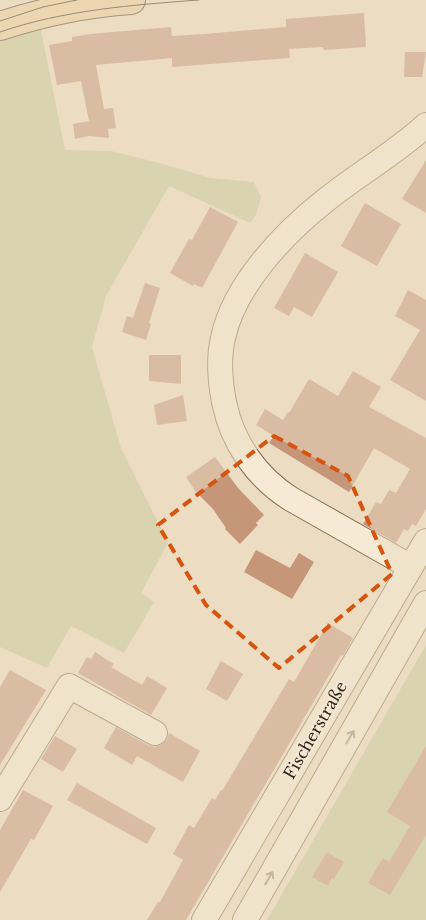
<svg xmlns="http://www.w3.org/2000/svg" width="426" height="920" font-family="'Libre Baskerville',serif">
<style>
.green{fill:#c5c897}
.building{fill:#c6967a}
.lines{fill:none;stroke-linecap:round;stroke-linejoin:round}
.minor-casing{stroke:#836e5a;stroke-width:26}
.major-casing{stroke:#513d2f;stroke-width:30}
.minor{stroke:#f6ead4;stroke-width:24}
.major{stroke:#eccf9c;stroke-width:28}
.tram{stroke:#34271e;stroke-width:1}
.oneway{stroke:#958879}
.marked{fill:none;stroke:#d6540e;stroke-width:4;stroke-dasharray:10 6;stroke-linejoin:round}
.labels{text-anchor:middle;stroke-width:5;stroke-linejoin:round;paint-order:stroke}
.street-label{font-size:16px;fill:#34271e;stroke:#f3e7d1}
</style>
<rect width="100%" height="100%" fill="#ebdcc2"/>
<g class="green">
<path d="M38 15 65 150 111 151 163 164 210 178 254 182 261 197 256 215 250 223 169 186 106 296 92 347 121 448 168 543 141 593 154 602 124 653 71 626 47 668 0 647V26Z"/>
<path d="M426 645V920H267Z"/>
</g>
<g class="building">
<path d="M364 13 366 47 324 50 323 47 289 49 290 58 172 67V58L96 65 104 109 113 108 116 128 108 129 109 138 89 136 75 139 73 124 89 121 81 81 57 85 49 45 72 41V37L90 34 171 27 172 36 205 34 286 27V19Z"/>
<path d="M405 52H426L422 77H404Z"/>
<path d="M426 160V213L402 199Z"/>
<path d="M365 203 401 224 377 266 341 246Z"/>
<path d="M210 207 238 222 202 288 194 284 193 286 170 273 189 239 192 240Z"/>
<path d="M305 253 338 272 312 317 294 307 289 316 274 308Z"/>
<path d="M145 283 160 288 149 323 151 324 146 340 122 332 127 316 133 318Z"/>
<path d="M408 290 426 300V401L390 380 420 330 395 316Z"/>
<path d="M149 355H181V384L149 381Z"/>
<path d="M353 371 381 387 369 407 426 438V509L416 526 412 524 408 531 404 529 396 543 363 524 376 502 381 504 389 490 396 493 410 469 374 448 349 492 269 443 274 436 256 425 265 409 283 420 288 412 289 413 309 379 338 396Z"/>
<path d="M183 395 187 421 157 425 154 405Z"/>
<path d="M215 457 238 488 264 515 256 523 258 525 240 544 225 529 226 528 213 509 195 491 186 477Z"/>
<path d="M256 550 290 568 299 553 314 562 292 599 244 572Z"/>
<path d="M328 623 353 638 343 656 341 655 186 920H147L158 902H160L183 860 173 854 189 825 194 828 212 798 215 800 221 790 222 791 289 679 294 682Z"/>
<path d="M95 652 114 664 111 667 142 685 147 676 167 688 151 715 78 673 87 657 91 659Z"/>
<path d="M221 661 243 674 227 701 206 689Z"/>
<path d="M10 670 46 690 0 765V687Z"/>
<path d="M116 727 148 745 155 747 163 744 167 739 169 733 200 751 183 782 137 756 132 765 104 748Z"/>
<path d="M55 736 77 749 63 772 41 759Z"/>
<path d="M426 746V835L390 895 368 883 383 858 389 862 410 826 387 812Z"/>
<path d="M77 783 156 828 147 844 67 800Z"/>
<path d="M23 790 53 806 34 840 31 839 0 892V830Z"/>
<path d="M327 852 344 862 334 879 332 878 328 886 312 877Z"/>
</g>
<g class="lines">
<defs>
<g id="minor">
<path d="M411 567 291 499C256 477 232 442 224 402 220 381 218 359 223 338 234 285 285 232 326 200 358 174 396 153 426 125"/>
<path d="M0 799 69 686 155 733"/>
<path d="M204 920 426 541"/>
<path d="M245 920 426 603"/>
</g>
<path id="major" d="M0 26C43 12 86 3 131 0"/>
</defs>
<use href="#minor" class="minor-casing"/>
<use href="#major" class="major-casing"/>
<use href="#minor" class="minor"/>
<use href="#major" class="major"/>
<g class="tram">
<path d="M0 21 43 7 77 0"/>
<path d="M0 32C64 10 132 5 199 0"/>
</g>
</g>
<defs><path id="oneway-shaft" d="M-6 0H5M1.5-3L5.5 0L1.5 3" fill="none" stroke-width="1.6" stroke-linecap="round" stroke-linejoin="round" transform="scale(1.25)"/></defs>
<g class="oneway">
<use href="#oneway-shaft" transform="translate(350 737) rotate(-60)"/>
<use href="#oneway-shaft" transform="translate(269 878) rotate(-60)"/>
</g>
<path d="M0 0H426V920H0ZM274 436 348 476 392 574 279 668 206 605 158 525Z" fill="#ebdcc2" fill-opacity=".55" fill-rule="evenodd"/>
<path class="marked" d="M274 436 348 476 392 574 279 668 206 605 158 525Z"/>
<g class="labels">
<g class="street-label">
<text transform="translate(315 730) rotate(-60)" y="6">Fischerstraße</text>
</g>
</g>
</svg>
